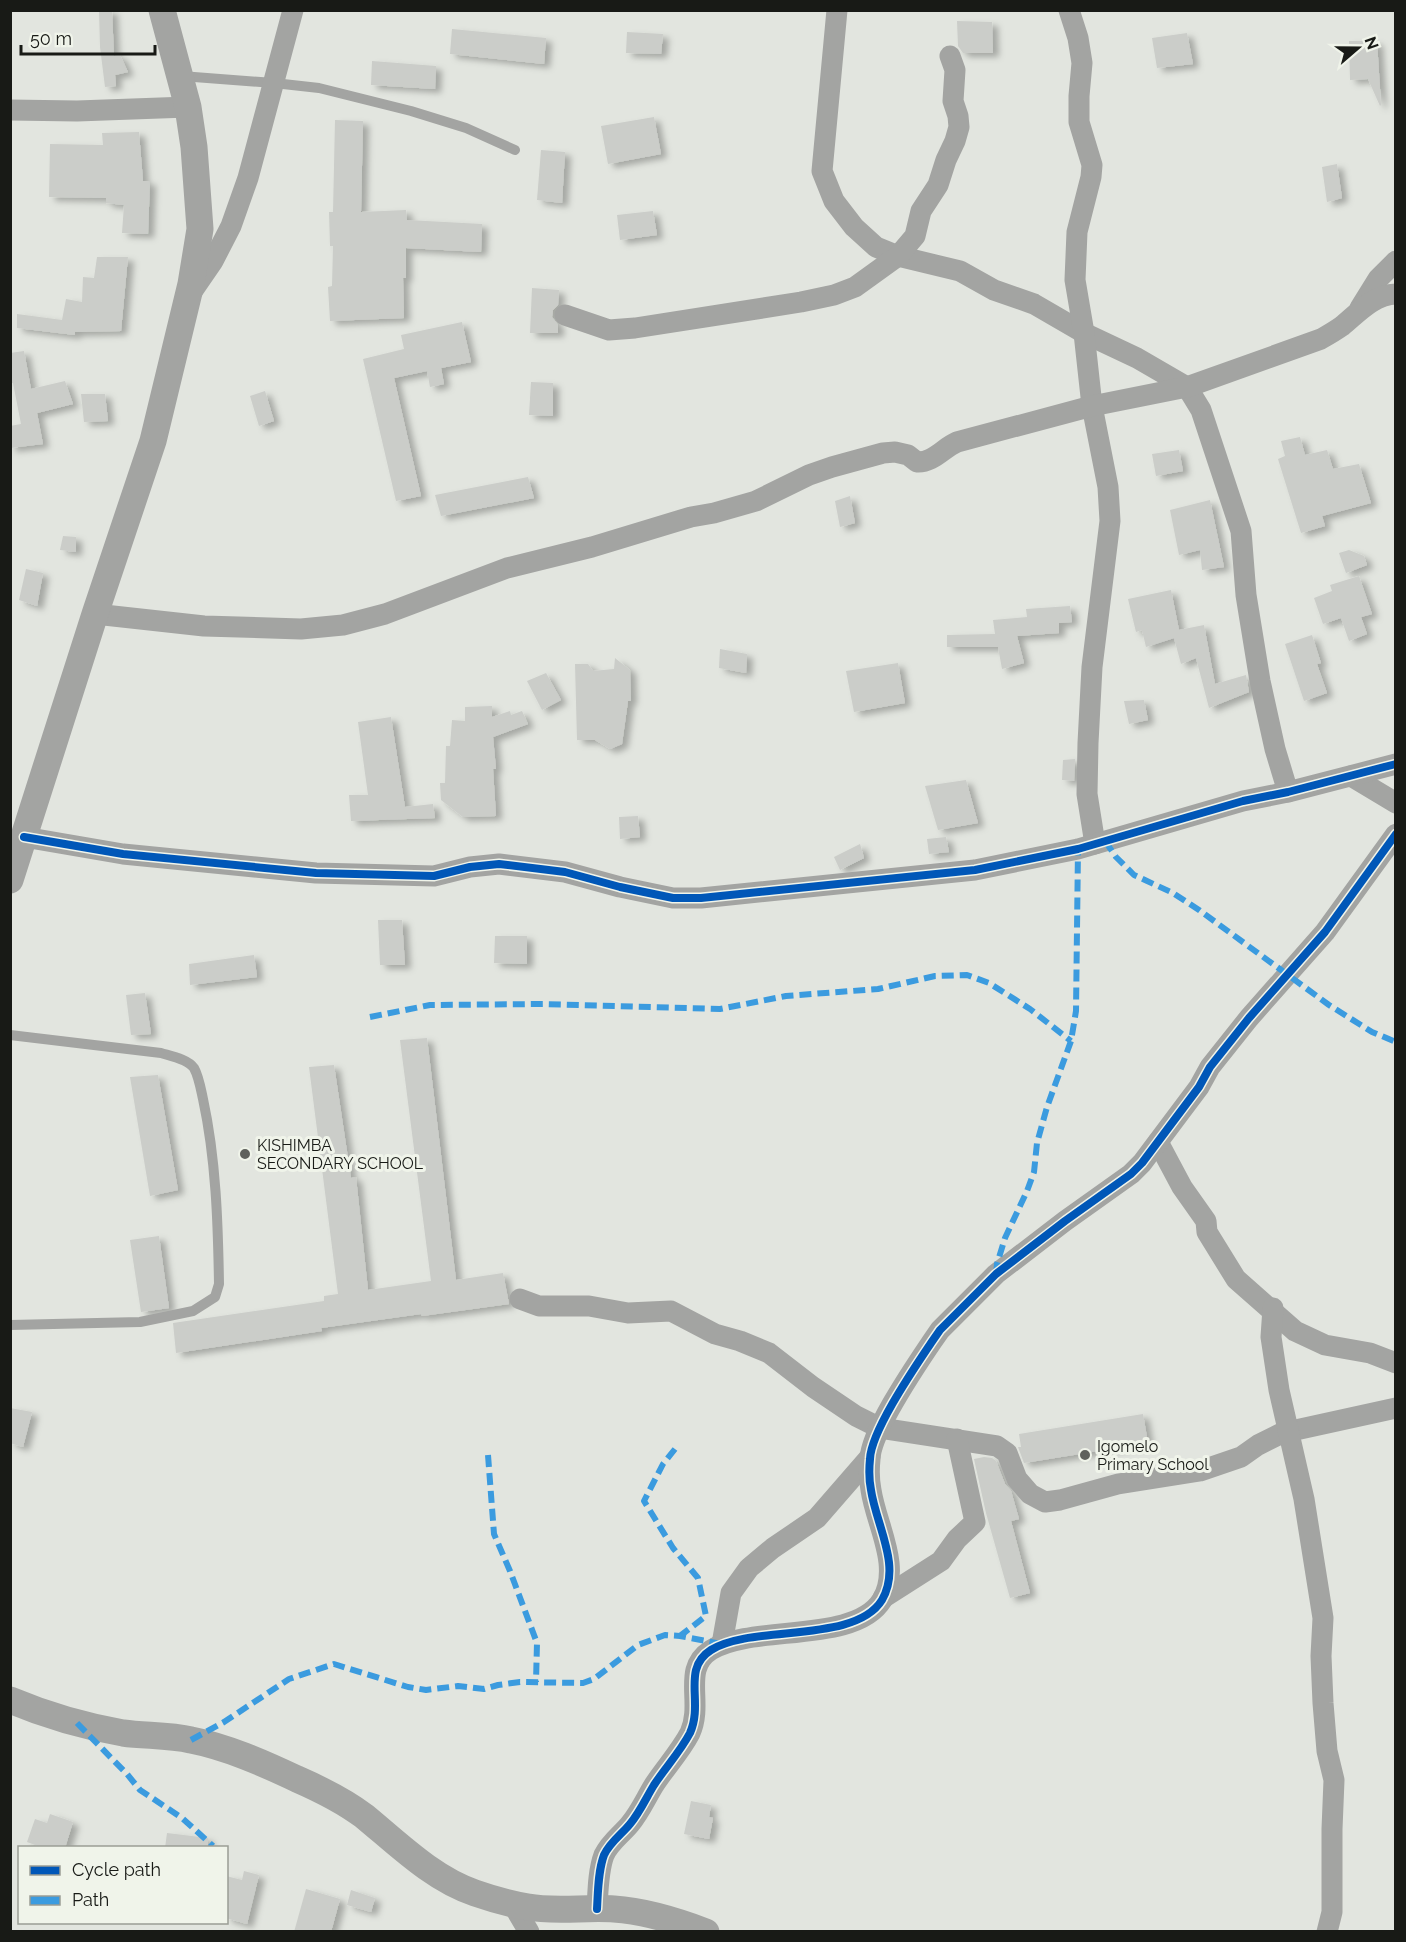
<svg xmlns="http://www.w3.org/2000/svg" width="1406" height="1942" font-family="Raleway,sans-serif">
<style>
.building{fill:#cbcdc9;filter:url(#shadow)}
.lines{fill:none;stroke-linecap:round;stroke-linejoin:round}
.service{stroke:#a3a4a2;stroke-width:10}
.minor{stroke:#a3a4a2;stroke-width:21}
.tertiary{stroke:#a3a4a2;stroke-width:27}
.quiet{stroke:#3b9bdf;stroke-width:6;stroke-dasharray:12 6;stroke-linecap:butt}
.cycleway-casing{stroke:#f0f4ea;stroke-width:11}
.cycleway{stroke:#0057b8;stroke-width:8}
.poi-dot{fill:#5f615c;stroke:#f0f4ea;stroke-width:2}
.labels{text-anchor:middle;stroke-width:6;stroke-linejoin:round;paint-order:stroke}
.poi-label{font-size:16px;fill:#181a16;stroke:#f0f4ea;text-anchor:start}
</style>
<defs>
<filter id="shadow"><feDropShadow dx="6" dy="4" stdDeviation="3" flood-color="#0004"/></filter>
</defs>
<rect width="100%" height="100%" fill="#e2e5df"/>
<g class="building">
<path d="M99 10H112L114 56 120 55 128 72 115 75 116 86 105 87 100 47Z"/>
<path d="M957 21 992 22 993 53H963L958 46Z"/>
<path d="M452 29 546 38 544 64 450 54Z"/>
<path d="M627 32 663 34 661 54 626 53Z"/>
<path d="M1187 33 1193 64 1157 68 1152 38Z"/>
<path d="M1349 41H1377L1381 105 1380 106 1368 79 1350 80Z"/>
<path d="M372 61 436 66 435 89 371 85Z"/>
<path d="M654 117 661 154 608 164 601 126Z"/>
<path d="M335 120 363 121 361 212 406 210 407 220 482 224 481 252 406 248V278H403L404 318 330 321 328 287 332 286 333 246H330L329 212H333Z"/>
<path d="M139 132 143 181H150L148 234 122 233 124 205 106 203V198L49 197 50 144 103 145 102 133Z"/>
<path d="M541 150 565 152 562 203 537 200Z"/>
<path d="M1337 164 1342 198 1327 202 1322 167Z"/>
<path d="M653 211 657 235 620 240 617 215Z"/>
<path d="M97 257H128L121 331 75 332V335L17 328V314L62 320 66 299 82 302 83 277 94 278Z"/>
<path d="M532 288 559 290 558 305 553 310 552 317 558 325V333H530Z"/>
<path d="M462 322 471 362 441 368 444 384 430 387 427 371 394 378 421 496 396 501 363 359 404 349 401 335Z"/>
<path d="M24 351 31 389 65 381 73 404 37 413 43 444 10 448V426L21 424 13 383H10V353Z"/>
<path d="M531 382 553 383V416L529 415Z"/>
<path d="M265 391 274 421 259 426 250 396Z"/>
<path d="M81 394H105L108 421 84 422Z"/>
<path d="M1300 437 1305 455 1327 450 1333 469 1359 464 1371 503 1322 516 1325 526 1301 533 1278 459 1285 456 1281 441Z"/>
<path d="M1179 450 1183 471 1156 476 1152 454Z"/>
<path d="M528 477 534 498 441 516 435 495Z"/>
<path d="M850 496 855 523 840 527 835 501Z"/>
<path d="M1210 500 1224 567 1202 570 1200 550 1179 555 1170 510Z"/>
<path d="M63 536 76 537V552L60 550Z"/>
<path d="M1349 550 1364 556 1367 565 1346 573 1339 553Z"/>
<path d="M26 569 43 573 37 606 19 600Z"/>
<path d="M1359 576 1372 614 1361 617 1367 634 1349 641 1341 618 1323 624 1314 598 1332 591 1330 585Z"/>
<path d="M1171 590 1179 630 1204 625 1215 684 1246 675 1249 692 1209 708 1196 658 1181 664 1174 638 1146 647 1142 630 1136 632 1128 599Z"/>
<path d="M1070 606 1072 622 1059 623V633L1017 636 1024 663 1002 669 998 647H947V635L995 634 993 620 1027 617 1026 609Z"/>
<path d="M1312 635 1321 663 1317 664 1327 693 1304 701 1285 644Z"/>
<path d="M720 649 747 654 746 673 719 668Z"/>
<path d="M615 658 630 670 631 701H628L622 744 610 749 595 740H577L575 664H588L593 671 614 669Z"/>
<path d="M898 663 905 703 854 712 846 671Z"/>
<path d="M546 673 561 700 542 710 527 681Z"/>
<path d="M1144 700 1148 720 1129 724 1124 701Z"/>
<path d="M492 706V717L510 711 511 715 522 711 528 724 493 737 496 769H493L496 816 463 817 441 800 440 783H445L446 746H450L452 720 465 721V707Z"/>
<path d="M391 717 405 807 433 804 435 818 351 821 349 795H368L358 722Z"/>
<path d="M1075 759 1074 781 1062 780 1063 760Z"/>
<path d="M966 780 978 823 938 830 925 786Z"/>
<path d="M638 816 640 837 620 839 619 817Z"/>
<path d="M946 837 949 852 929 854 927 839Z"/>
<path d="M860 844 864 858 840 870 834 857Z"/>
<path d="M378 920H402L405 965H380Z"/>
<path d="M495 936H527V964L494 963Z"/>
<path d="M254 955 257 977 190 985 189 964Z"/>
<path d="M145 993 151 1034 131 1035 126 995Z"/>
<path d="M427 1038 456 1280 503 1273 509 1304 422 1316 421 1314 321 1328 322 1331 176 1353 173 1323 324 1301V1296L338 1294 309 1067 334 1065 351 1178 356 1177 368 1290 431 1281 400 1040Z"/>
<path d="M158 1075 178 1190 150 1196 130 1077Z"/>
<path d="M159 1236 169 1308 141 1312 130 1240Z"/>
<path d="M10 1408 32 1412 23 1447 10 1443Z"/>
<path d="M1143 1414 1148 1443 1024 1463 1018 1447H1021L1019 1434Z"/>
<path d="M984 1457 992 1458 996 1461 1005 1484 1011 1491 1019 1519 1011 1521 1030 1593 1010 1598 986 1513 974 1459Z"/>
<path d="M691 1801 711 1805 709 1817 713 1818 709 1839 684 1834Z"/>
<path d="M50 1814 73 1822 65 1848H44L27 1842 35 1819 47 1823Z"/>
<path d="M167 1833 208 1838V1848H165Z"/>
<path d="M244 1871 259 1875 247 1924 226 1918V1876L242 1880Z"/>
<path d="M306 1889 340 1899 331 1932H294Z"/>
<path d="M351 1890 375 1898 371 1912 347 1905Z"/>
</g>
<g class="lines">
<g class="service">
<path d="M181 76 274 83 319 88 411 111 466 128 515 150"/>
<path d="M10 1035 161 1053C171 1056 188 1059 194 1068 199 1077 201 1090 203 1099 216 1159 218 1223 219 1284L215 1297 193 1311 140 1322 10 1325"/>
</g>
<g class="minor">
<path d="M837 10 822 171 834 201 854 227 876 247 898 256 960 271 994 290 1034 304 1084 333 1137 358 1187 387 1201 410 1241 531 1246 595 1260 681 1275 749 1288 792"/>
<path d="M1069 10 1078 38 1082 63 1079 96V122L1092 165 1091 177 1077 232 1075 280 1084 333 1092 406 1108 487 1110 521 1092 667 1088 743 1087 794 1095 844"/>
<path d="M10 110 77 111 188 107"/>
<path d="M191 293 213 261 231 226 248 178 293 10"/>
<path d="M1360 308 1378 279 1396 261"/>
<path d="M565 315 609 330 635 328 801 302 834 295 855 287 898 256 915 236 921 211 938 185 946 160 955 141 959 127 958 116 953 101 955 70 950 56"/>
<path d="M95 614 204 626 301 629 343 625 385 614 507 568 592 547 691 517 714 513 756 501 809 475 832 467 883 453 895 452 908 455 917 462C933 463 943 448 957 442L1092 406 1187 387 1321 339C1328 335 1335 331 1342 326 1358 313 1373 295 1396 294"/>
<path d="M1351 776 1396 803"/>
<path d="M24 837 123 854 316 873 434 876 470 867 499 864 565 872 620 887 673 898H701L975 870 1078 849 1243 801 1288 792 1396 764"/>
<path d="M1158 1142 1182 1187 1206 1221 1207 1232 1236 1279 1295 1331 1325 1345 1370 1353 1396 1363"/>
<path d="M520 1299 539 1306H589L628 1313 671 1311 715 1334 740 1341 769 1353 813 1387 856 1416 880 1428 997 1446 1007 1453 1017 1479 1030 1494 1045 1502 1060 1500 1118 1484 1200 1471 1241 1457 1258 1445 1282 1433 1396 1408"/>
<path d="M1273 1308 1271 1337 1279 1390 1304 1499 1323 1618 1321 1656 1323 1703 1327 1751 1334 1780 1332 1829V1912L1327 1932"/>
<path d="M883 1598 941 1561 957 1539 975 1522 957 1439"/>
<path d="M722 1644 731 1593 749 1568 773 1548 817 1518 870 1457"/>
<path d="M512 1903 529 1932"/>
<path d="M597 1909C598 1892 598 1871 604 1855 610 1842 622 1834 630 1824 640 1812 646 1798 654 1785 665 1768 680 1752 690 1733 704 1702 681 1669 711 1650 753 1624 855 1644 882 1600 902 1566 876 1525 871 1490 869 1480 869 1469 870 1459 871 1431 915 1367 931 1343L940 1330 996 1274 1065 1221 1131 1174 1142 1163 1199 1087 1210 1067 1249 1018 1325 932 1396 834"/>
</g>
<g class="tertiary">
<path d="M10 880 95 614 153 441 191 284 200 229 194 147 188 107 162 10"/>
<path d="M10 1700C48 1716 83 1726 123 1733 145 1736 169 1735 191 1740 227 1747 263 1763 297 1779 320 1789 344 1801 364 1816 398 1844 433 1879 475 1893 492 1899 511 1904 528 1907 553 1912 587 1907 614 1909 645 1911 677 1921 706 1932"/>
</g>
<g class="quiet">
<path d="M1105 841 1116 857 1134 875 1173 893 1199 910 1329 1005 1372 1032 1396 1042"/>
<path d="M370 1017 430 1005 543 1004 720 1009 786 996 878 989 935 976 967 975 989 983 1030 1009 1071 1041"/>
<path d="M996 1274 997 1264 1005 1238 1027 1191 1034 1172 1037 1143 1047 1107 1071 1041 1076 1011 1078 849"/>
<path d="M675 1449 663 1464 644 1501 673 1548 698 1578 706 1616 680 1636"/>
<path d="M488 1455 494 1534 510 1571 537 1643 536 1682"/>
<path d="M77 1723 127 1774 140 1790 182 1818 213 1846"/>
<path d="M191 1740 224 1722 289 1679 334 1664 408 1687 426 1690 458 1686 484 1689 498 1685 520 1682 583 1683 594 1679 638 1645 665 1635 680 1636 722 1644"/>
</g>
<defs>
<g id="cycleway">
<path d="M24 837 123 854 316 873 434 876 470 867 499 864 565 872 620 887 673 898H701L975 870 1078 849 1243 801 1288 792 1396 764"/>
<path d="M597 1909C598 1892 598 1871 604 1855 610 1842 622 1834 630 1824 640 1812 646 1798 654 1785 665 1768 680 1752 690 1733 704 1702 681 1669 711 1650 753 1624 855 1644 882 1600 902 1566 876 1525 871 1490 869 1480 869 1469 870 1459 871 1431 915 1367 931 1343L940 1330 996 1274 1065 1221 1131 1174 1142 1163 1199 1087 1210 1067 1249 1018 1325 932 1396 834"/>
</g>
</defs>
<use href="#cycleway" class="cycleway-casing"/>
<use href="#cycleway" class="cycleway"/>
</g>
<g class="poi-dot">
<circle cx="245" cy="1154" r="6"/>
<circle cx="1085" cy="1455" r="6"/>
</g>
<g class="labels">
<g class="poi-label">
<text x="257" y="1151">KISHIMBA<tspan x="257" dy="18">SECONDARY SCHOOL</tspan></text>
<text x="1097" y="1452">Igomelo<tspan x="1097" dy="18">Primary School</tspan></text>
</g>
</g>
<rect width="1406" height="1942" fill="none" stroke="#181a16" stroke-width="24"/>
<rect x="18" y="1846" width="210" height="78" fill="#f0f4ea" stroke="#9a9d95" stroke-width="1.5"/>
<rect x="30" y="1866" width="30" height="9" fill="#0057b8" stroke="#9a9d95" stroke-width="1.5"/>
<text x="72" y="1876" font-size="18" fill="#181a16">Cycle path</text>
<rect x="30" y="1896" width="30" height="9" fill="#3b9bdf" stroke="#9a9d95" stroke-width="1.5"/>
<text x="72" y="1906" font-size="18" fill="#181a16">Path</text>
<g transform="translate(1358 48) rotate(70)" stroke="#f0f4ea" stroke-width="4.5" paint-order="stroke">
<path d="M0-4.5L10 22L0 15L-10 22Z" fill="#181a16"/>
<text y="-9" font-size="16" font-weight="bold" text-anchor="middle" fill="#181a16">N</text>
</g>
<path d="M21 45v9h134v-9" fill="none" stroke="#181a16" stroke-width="3"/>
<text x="30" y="45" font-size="18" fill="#181a16" stroke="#f0f4ea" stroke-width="4.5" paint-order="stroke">50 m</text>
</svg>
